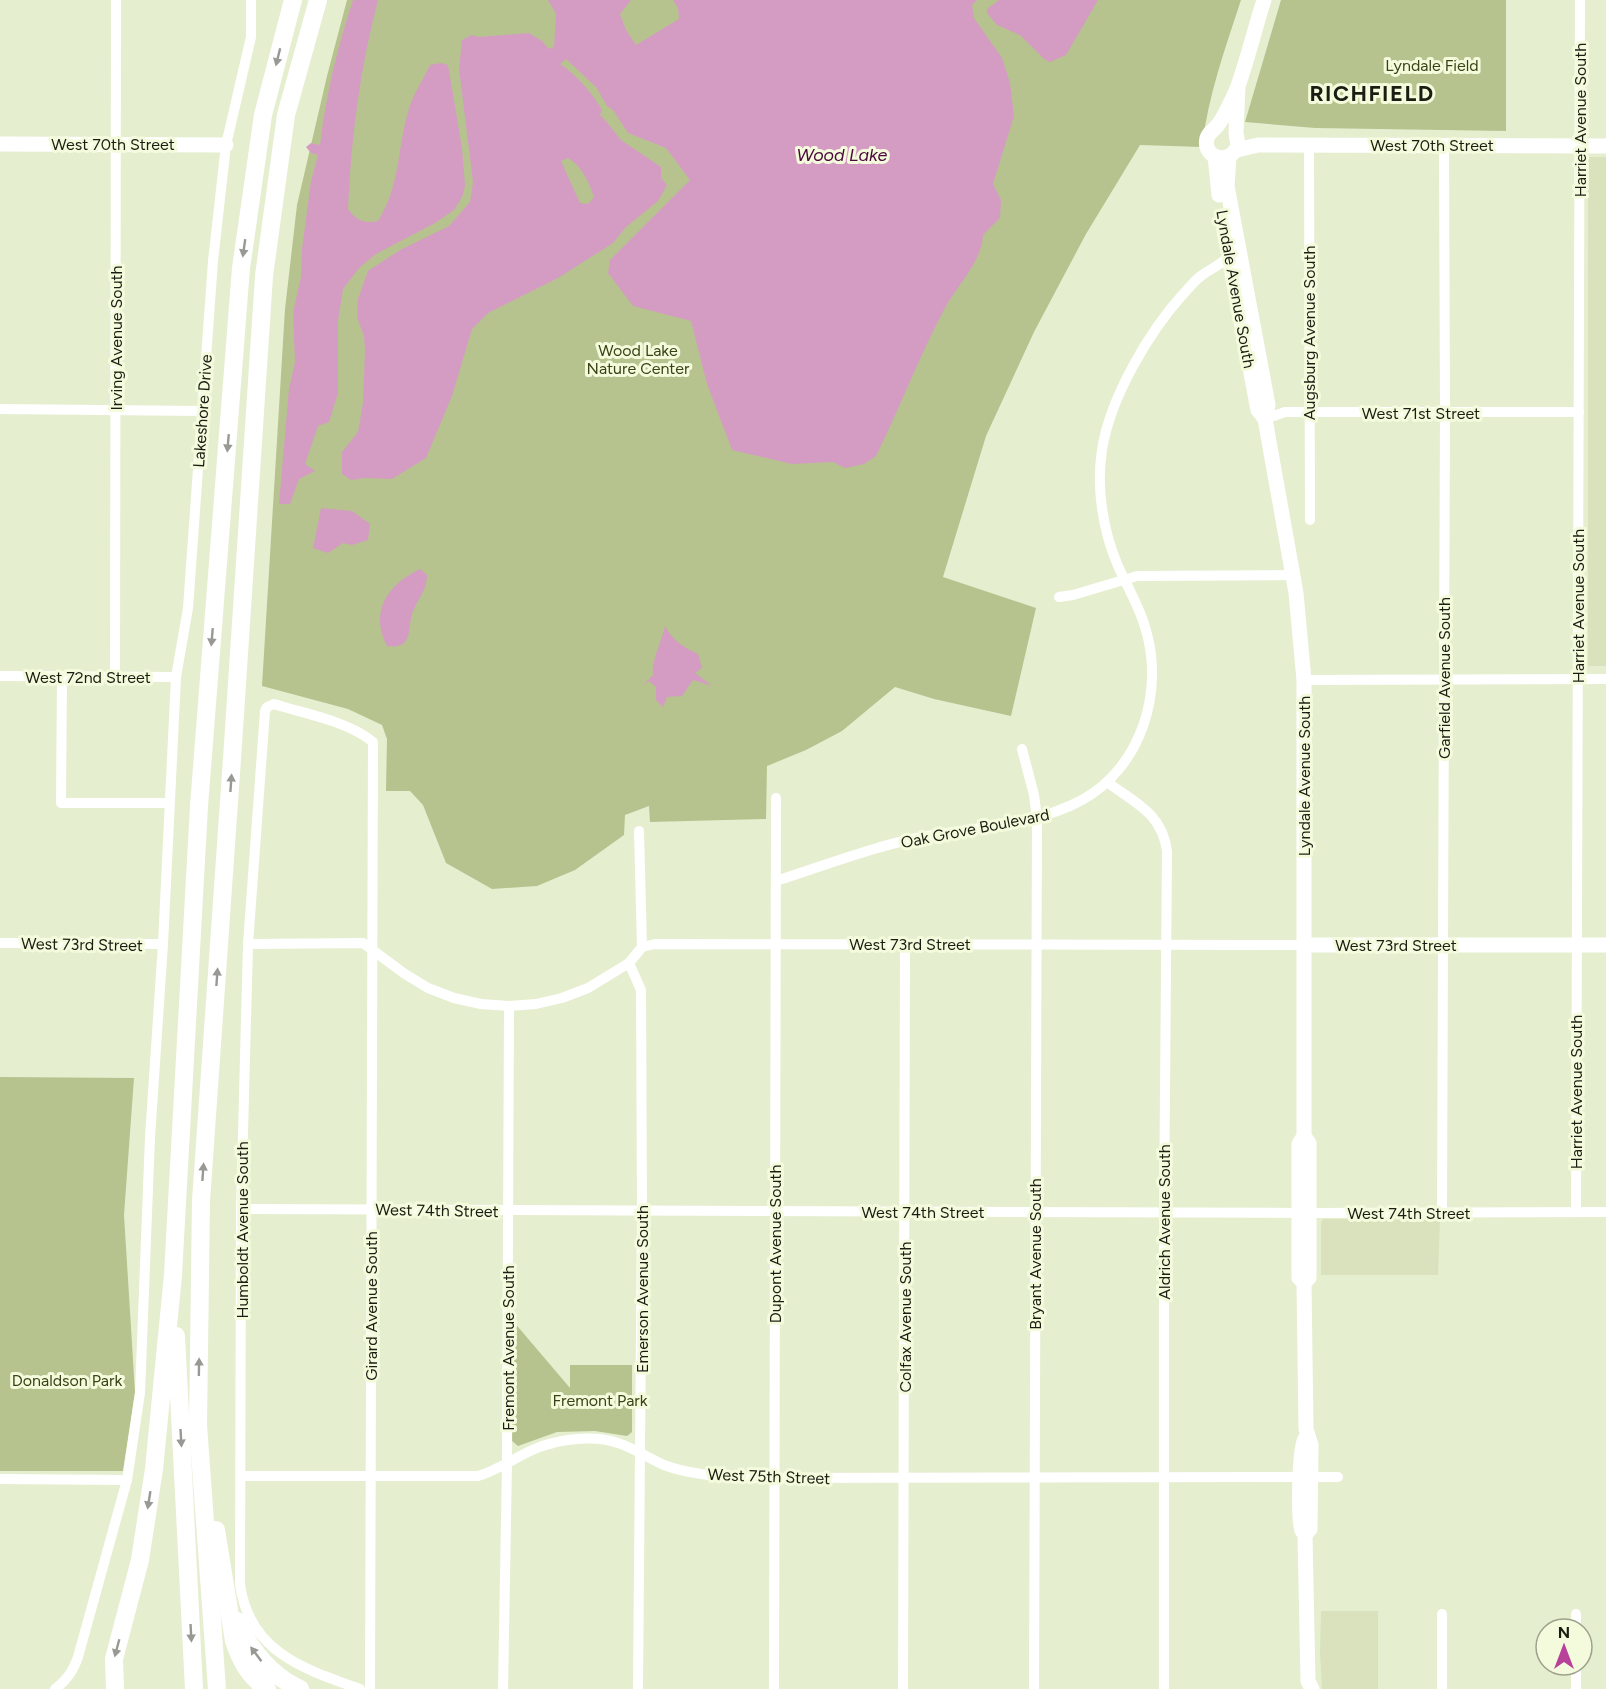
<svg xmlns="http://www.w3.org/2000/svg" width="1606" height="1689" font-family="Figtree,sans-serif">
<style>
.built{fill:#d9e2bd}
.green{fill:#b6c38e}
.water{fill:#d49cc2;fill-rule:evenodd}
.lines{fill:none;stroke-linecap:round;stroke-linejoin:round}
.street{stroke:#fff;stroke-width:10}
.secondary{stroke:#fff;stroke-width:15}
.highway{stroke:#fff;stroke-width:18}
.oneway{fill:#989994}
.labels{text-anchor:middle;stroke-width:6;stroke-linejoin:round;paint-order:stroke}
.park-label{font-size:16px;fill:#3a4215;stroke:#f4fbdd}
.street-label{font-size:16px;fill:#1b1d12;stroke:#f4fbdd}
.water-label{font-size:18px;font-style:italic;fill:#4a083c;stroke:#f4fbdd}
.district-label{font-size:22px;font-weight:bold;letter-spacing:1.5px;fill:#1b1d12;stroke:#f4fbdd}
</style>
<rect width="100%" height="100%" fill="#e6eed0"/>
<g class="built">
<rect x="1588" y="157" width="18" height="509"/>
<path d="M1323 1219 1440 1220 1438 1275H1321V1223Z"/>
<path d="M1321 1611H1378V1689H1322L1320 1653Z"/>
</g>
<g class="green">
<path d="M347 0H1241C1225 49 1208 96 1202 147L1140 145 1086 234 1034 332 986 436 943 577 1036 608 1011 716 934 699 895 687 842 731 806 750 767 766 766 819 650 822 649 806 625 815 624 835 575 870 537 886 492 889 446 863 423 805 410 791H386L387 739 382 725 348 709 262 686 285 309 297 205 327 76Z"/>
<path d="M1281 0H1506V131L1315 128 1245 122Z"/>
<path d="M0 1077 134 1078 124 1215 135 1392 123 1471H0Z"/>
<path d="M513 1321 570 1388V1365H632V1432L627 1436 595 1431 557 1432 518 1446 511 1440Z"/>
</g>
<g class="water">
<path d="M353 0H378C360 68 351 139 348 209 356 220 364 224 378 221 400 186 397 151 408 112 412 96 423 80 430 65L441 63 448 65 462 148 465 186 462 197 454 210 435 223 376 254 359 268 343 289 338 321V393L329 422 318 426 305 464 315 471 299 479 290 504H279L289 389 295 362 293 313 301 277 302 249 311 181 318 155 311 153 306 147 311 143 320 145C326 94 337 49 353 0Z"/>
<path d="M548 0H631L620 14 626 30 636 45 679 19 678 8 673 0H977L972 5 974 18 1002 58 1010 83 1014 116 993 184 1001 200 1000 218 983 235C982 262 957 285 945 308 919 356 900 408 876 456L864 464 845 468 833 462 792 464 732 450 707 384 691 321 633 306 608 273 610 260 690 180 666 148 628 133 613 110 607 106 596 87 566 59 560 64C576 74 593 94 602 110L600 115 606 121 621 140 661 167V178L667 185 658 201 626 227 613 243 558 278 488 313 472 329 452 396 426 458 392 479 365 478 351 480 342 474V452L358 432 363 403 365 350 364 336 357 317 358 299 368 271 400 250 449 226 470 202 473 182 459 69 462 40 472 35 478 37 529 33 542 41 549 49 554 47 556 14ZM568 158C581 165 590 184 594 197L588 204 580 203 561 161Z"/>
<path d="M999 0H1098L1066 55 1050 62 1044 59 1020 35 997 25 987 13V9Z"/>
<path d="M321 508 352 511 370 524 368 540 352 545 343 543 328 553 313 548Z"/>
<path d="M420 569 427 575C427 591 417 599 412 614 409 623 411 634 405 642 400 647 394 647 387 646 369 611 388 584 420 569Z"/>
<path d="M665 626C672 640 683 647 698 654L702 668 695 673 712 686 693 680 682 696 667 697 663 707 656 700V687L649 681 643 685 653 675C651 661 662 641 665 626Z"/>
</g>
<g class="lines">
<g class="street">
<path d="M1309 146 1310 520"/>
<path d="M0 409 203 411"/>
<path d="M1265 419 1285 412H1579"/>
<path d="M1059 597 1073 595 1137 576 1293 575"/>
<path d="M0 676 176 677"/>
<path d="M62 677 61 803H169"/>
<path d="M115 677 116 0"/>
<path d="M1304 680 1606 679"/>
<path d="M1022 749 1034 795 1037 818 1034 1689"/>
<path d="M1107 782C1135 803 1162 813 1167 851L1164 1212V1689"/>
<path d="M639 831 642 947"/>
<path d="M776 881C823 866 869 848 917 838 972 827 1032 827 1082 800 1142 767 1165 690 1145 627 1139 606 1127 586 1118 566 1103 531 1096 488 1102 450 1110 398 1149 331 1185 292 1190 287 1195 280 1201 276 1211 268 1224 264 1231 253"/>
<path d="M0 943 163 944"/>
<path d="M248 944 363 943 405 974 428 988 454 998 481 1004 509 1006 536 1004 562 998 588 988 629 963 642 947 655 944 1304 945"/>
<path d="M629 963 641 990 642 1211 638 1689"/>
<path d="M241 1209 1310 1213 1606 1212"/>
<path d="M1442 1212 1445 413 1444 144"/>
<path d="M1576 1212 1580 0"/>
<path d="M241 1476H478C505 1468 525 1449 553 1443 573 1438 599 1436 618 1443 634 1448 648 1458 664 1465 688 1474 715 1476 741 1478L1338 1477"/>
<path d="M0 1479 127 1480"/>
<path d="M1576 1629V1614"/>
<path d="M55 1689C67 1680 73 1671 78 1657L127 1480 140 1393 150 1137 163 944 176 677 188 608 213 261 226 145 251 37V0"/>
<path d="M360 1689C304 1669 249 1652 240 1584L241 1209 248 944 265 711 267 707 274 704C305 714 348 721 373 742L370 1689"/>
<path d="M503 1689 507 1463 509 1006"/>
<path d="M774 1689 776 798"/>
<path d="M903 1689 905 944"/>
<path d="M1442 1689V1614"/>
<path d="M1576 1689V1665"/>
</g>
<g class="secondary">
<path d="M1238 86 1236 133 1238 145C1230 167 1202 158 1207 138 1209 132 1213 131 1216 127 1222 122 1235 94 1238 86 1248 58 1255 28 1264 0"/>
<path d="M0 144 226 145"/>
<path d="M1237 150 1258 145 1606 146"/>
<path d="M1215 156 1219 195"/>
<path d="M1229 157 1227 186 1268 405 1265 419 1296 593 1304 680V1136L1299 1144V1278L1304 1283 1306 1429 1311 1445 1310 1529 1305 1535 1308 1681 1312 1689"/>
<path d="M1224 230 1258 410 1265 419"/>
<path d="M1304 945H1606"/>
<path d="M1304 1136 1309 1143V1278L1306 1281"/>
<path d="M1302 1531C1298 1519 1299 1448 1305 1439"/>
</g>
<g class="highway">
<path d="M176 1336 194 1689"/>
<path d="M216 1530 234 1641C241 1662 249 1676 267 1689"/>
<path d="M237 1621C251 1651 270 1675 300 1689"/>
<path d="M115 1689 114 1659 140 1560 154 1469 173 1275 199 806 241 268 263 115 293 0"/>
<path d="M217 1689 198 1425 201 1201 232 759 264 276 286 115 318 0"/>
</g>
</g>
<defs><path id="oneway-solid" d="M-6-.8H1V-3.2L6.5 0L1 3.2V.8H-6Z" transform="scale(1.5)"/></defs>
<g class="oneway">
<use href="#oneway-solid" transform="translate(278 57) rotate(104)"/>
<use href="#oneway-solid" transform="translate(244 248) rotate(98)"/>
<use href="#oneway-solid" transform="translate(228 443) rotate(95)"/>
<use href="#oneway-solid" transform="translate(212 637) rotate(95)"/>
<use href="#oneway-solid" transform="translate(231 783) rotate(-86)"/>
<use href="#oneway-solid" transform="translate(217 977) rotate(-86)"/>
<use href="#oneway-solid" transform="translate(203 1172) rotate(-86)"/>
<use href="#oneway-solid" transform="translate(199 1367) rotate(-89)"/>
<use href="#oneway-solid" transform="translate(181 1438) rotate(87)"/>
<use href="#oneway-solid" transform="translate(149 1500) rotate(99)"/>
<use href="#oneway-solid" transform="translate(191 1633) rotate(87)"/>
<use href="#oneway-solid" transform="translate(117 1648) rotate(105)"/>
<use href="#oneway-solid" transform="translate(256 1654) rotate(-127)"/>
</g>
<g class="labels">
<g class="park-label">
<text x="1432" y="71">Lyndale Field</text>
<text x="638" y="356">Wood Lake<tspan x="638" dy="18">Nature Center</tspan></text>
<text x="67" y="1386">Donaldson Park</text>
<text x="600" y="1406">Fremont Park</text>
</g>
<g class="street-label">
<text transform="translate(1580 120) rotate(-90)" y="6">Harriet Avenue South</text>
<text x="113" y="150">West 70th Street</text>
<text x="1432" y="151">West 70th Street</text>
<text transform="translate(1236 289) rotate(80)" y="6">Lyndale Avenue South</text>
<text transform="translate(1309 333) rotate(-90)" y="6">Augsburg Avenue South</text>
<text transform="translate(116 338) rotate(-90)" y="6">Irving Avenue South</text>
<text transform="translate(202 411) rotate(-86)" y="6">Lakeshore Drive</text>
<text x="1421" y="419">West 71st Street</text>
<text transform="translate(1578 606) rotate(-90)" y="6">Harriet Avenue South</text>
<text x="88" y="683">West 72nd Street</text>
<text transform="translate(1444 678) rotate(-90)" y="6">Garfield Avenue South</text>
<text transform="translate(1304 776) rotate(-90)" y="6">Lyndale Avenue South</text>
<text transform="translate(975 828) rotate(-11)" y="6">Oak Grove Boulevard</text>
<text transform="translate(82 944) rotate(1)" y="6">West 73rd Street</text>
<text x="910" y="950">West 73rd Street</text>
<text x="1396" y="951">West 73rd Street</text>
<text transform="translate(1576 1092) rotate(-90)" y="6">Harriet Avenue South</text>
<text transform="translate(437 1210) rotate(1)" y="6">West 74th Street</text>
<text x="923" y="1218">West 74th Street</text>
<text x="1409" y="1219">West 74th Street</text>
<text transform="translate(1164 1222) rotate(-90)" y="6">Aldrich Avenue South</text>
<text transform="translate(242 1230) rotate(-90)" y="6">Humboldt Avenue South</text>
<text transform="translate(775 1244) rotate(-90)" y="6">Dupont Avenue South</text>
<text transform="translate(1035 1254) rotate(-90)" y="6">Bryant Avenue South</text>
<text transform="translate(642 1289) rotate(-90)" y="6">Emerson Avenue South</text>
<text transform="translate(371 1306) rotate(-90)" y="6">Girard Avenue South</text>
<text transform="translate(905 1317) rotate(-90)" y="6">Colfax Avenue South</text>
<text transform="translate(508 1348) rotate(-90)" y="6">Fremont Avenue South</text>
<text transform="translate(769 1476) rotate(2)" y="6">West 75th Street</text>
</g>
<g class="water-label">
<text x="842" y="161">Wood Lake</text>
</g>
<g class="district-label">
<text x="1372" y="101">RICHFIELD</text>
</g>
</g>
<g transform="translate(1564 1647)"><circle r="28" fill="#f4fbdd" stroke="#9da28c" stroke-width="1.5"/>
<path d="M0-4.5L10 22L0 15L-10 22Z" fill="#b8429a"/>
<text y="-9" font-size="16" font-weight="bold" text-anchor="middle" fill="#1b1d12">N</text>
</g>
</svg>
